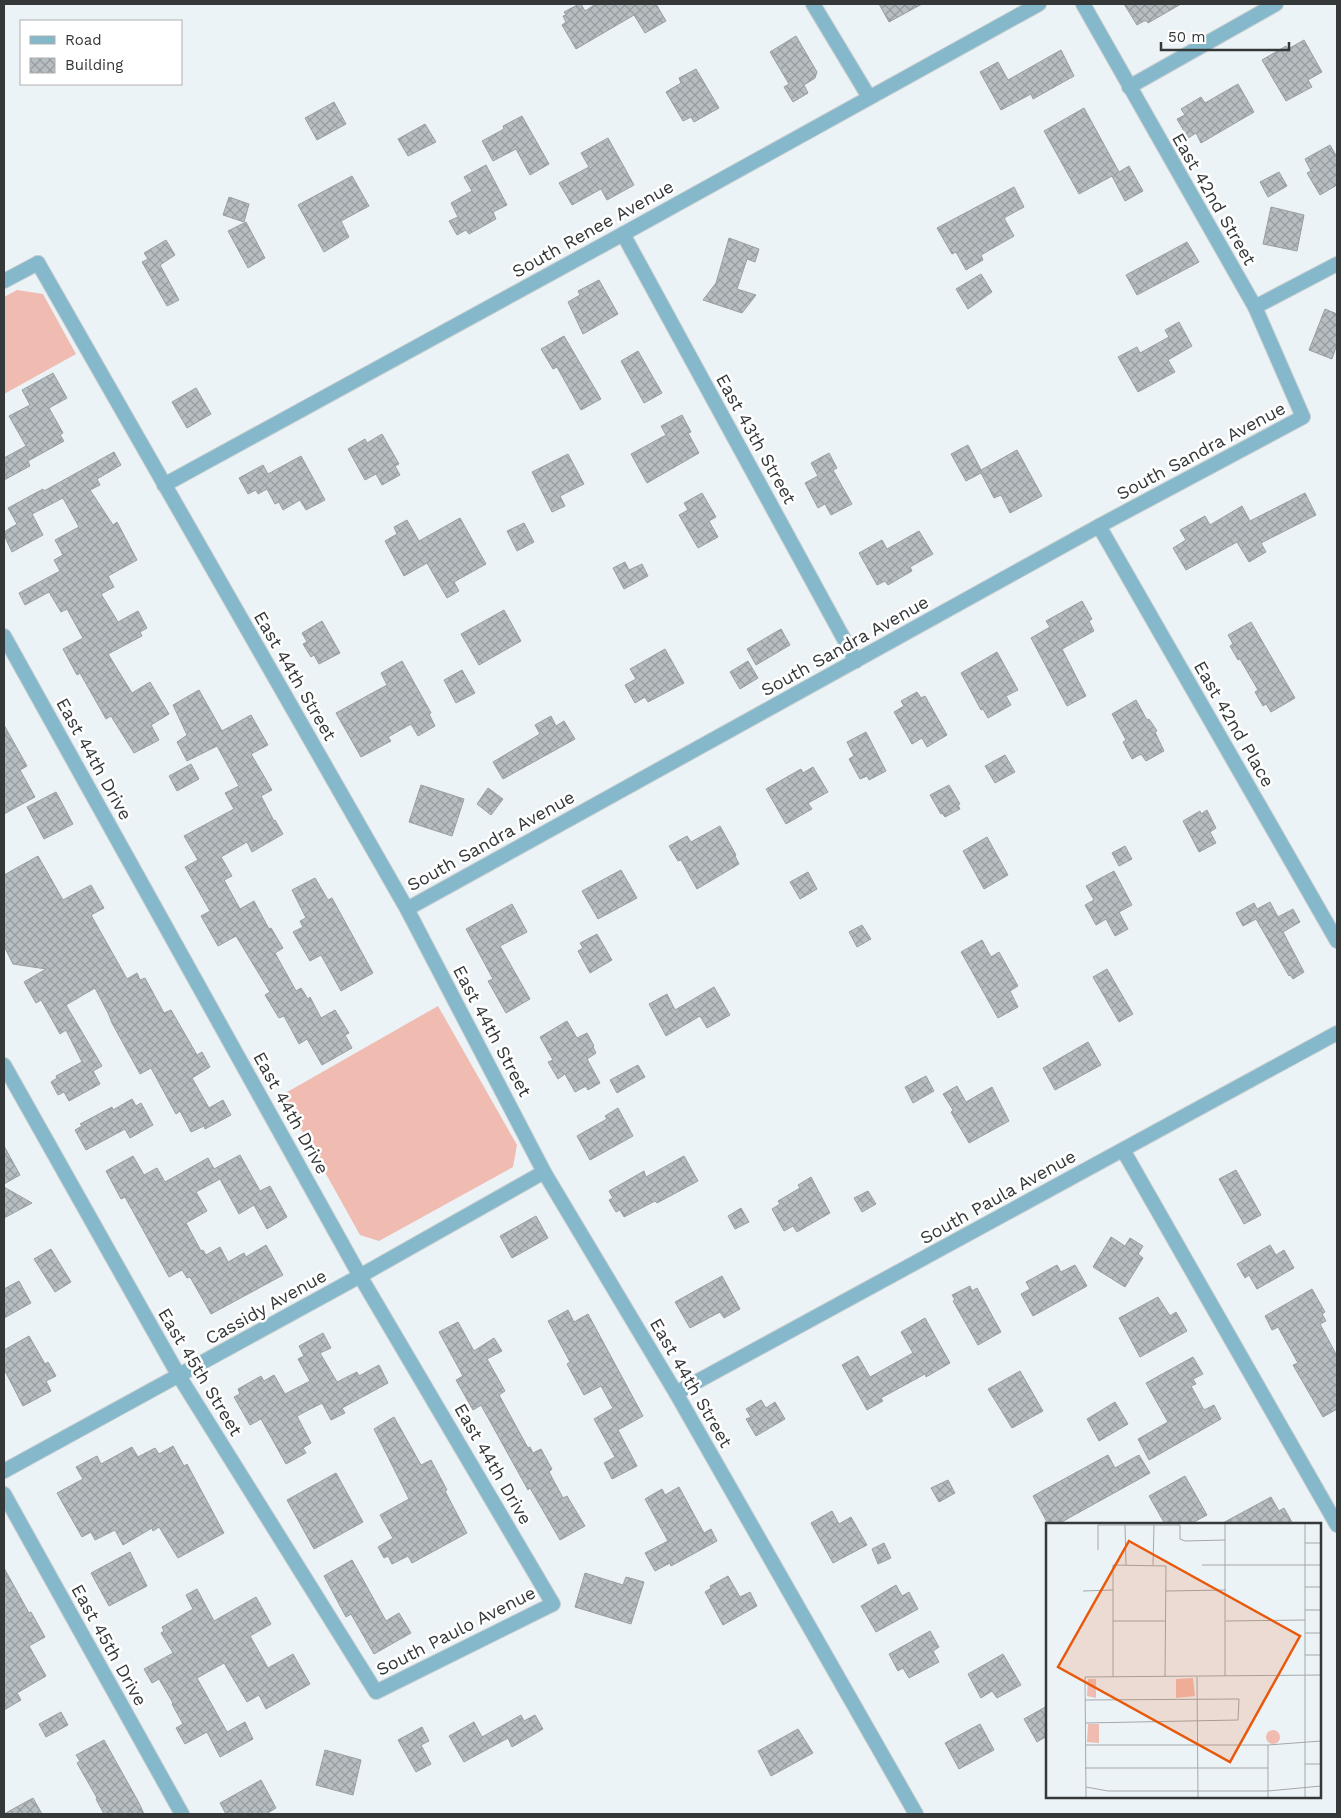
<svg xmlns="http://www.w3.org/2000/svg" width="1341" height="1818" font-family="'Work Sans',sans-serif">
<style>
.grass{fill:#f0bbb0}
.building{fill:url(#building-cross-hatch);stroke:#99a0a2}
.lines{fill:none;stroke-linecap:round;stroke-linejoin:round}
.minor-casing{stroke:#c7ced0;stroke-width:16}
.tertiary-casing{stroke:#c7ced0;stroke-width:16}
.minor{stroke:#84b8ca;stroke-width:14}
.tertiary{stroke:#84b8ca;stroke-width:14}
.labels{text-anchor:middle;stroke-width:5;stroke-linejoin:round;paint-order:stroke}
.street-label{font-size:18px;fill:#353839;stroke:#fff}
.inset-road{fill:none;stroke:#a3a8aa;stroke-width:1}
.view{fill:#e8590c;fill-opacity:0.15;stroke:#e8590c;stroke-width:2.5}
.inset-edge{fill:none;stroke:#353839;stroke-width:2.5}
</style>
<defs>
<pattern id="building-cross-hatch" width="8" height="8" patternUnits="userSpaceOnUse" patternTransform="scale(1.25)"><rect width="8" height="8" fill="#b7bec1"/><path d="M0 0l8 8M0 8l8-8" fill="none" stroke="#969b9e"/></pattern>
</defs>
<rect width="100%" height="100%" fill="#ecf3f6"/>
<g class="grass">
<path d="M17 290 43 294 76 354 4 394V297Z"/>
<path d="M438 1006 517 1145 513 1167 379 1241 360 1235 282 1095Z"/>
</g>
<g class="building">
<path d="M579 4H581L585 11 596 4H656L666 21 645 33 634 15 576 49 562 25 566 22 563 16 566 15 564 12Z"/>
<path d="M879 4H922L889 22Z"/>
<path d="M1124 4H1181L1148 23 1147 21H1144L1137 25Z"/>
<path d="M796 36 817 72 815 78 804 85 808 93 793 102 784 87 789 84 770 52Z"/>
<path d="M1304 40 1322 72 1308 80 1312 87 1286 101 1262 60 1286 46 1288 49Z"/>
<path d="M1061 50 1074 76 1033 99 1031 94 1001 110 980 72 998 62 1008 80Z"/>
<path d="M696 69 719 108 694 122 691 117 683 121 666 92 681 83 679 78Z"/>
<path d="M1238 84 1254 112 1201 143 1196 133 1188 138 1177 119 1185 115 1181 109 1201 97 1205 103Z"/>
<path d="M334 102 346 124 317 140 305 118Z"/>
<path d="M1084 108 1119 172 1129 166 1143 191 1125 201 1112 176 1079 194 1044 131Z"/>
<path d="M522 116 549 164 530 175 516 149 493 161 482 141 504 129 503 126Z"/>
<path d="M425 124 436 142 408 156 398 139Z"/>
<path d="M608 138 634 185 607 200 601 189 572 205 559 183 589 167 581 153Z"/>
<path d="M1330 145 1337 157V185L1320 195 1307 173 1311 171 1305 159Z"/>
<path d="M486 165 507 205 493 212 496 219 469 234 466 230 457 235 449 221 458 217 451 203 472 191 464 177Z"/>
<path d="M1279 172 1287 186 1268 197 1260 182Z"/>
<path d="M352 176 369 206 341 221 349 237 324 252 298 205Z"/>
<path d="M1014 187 1024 207 1004 218 1014 236 981 255 983 260 966 270 956 252 952 254 937 228Z"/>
<path d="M229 197 249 204 244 222 223 215Z"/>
<path d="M1271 207 1304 215 1297 251 1263 244Z"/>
<path d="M246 222 265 258 248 268 228 231Z"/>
<path d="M729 238 759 249 755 262 747 259 737 289 756 295 742 313 703 300 716 283Z"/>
<path d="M166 240 175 255 160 265 179 300 167 306 142 262 148 259 144 253Z"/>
<path d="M1187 242 1199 262 1137 295 1126 275Z"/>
<path d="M981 274 992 292 968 309 956 289Z"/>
<path d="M599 280 618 314 583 334 568 302 580 295 578 291Z"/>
<path d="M1325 309 1337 314V344L1332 359 1309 350Z"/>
<path d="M1179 322 1192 346 1168 360 1175 372 1138 392 1118 357 1137 347 1140 353 1169 337 1165 330Z"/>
<path d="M564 336 601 399 581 410 557 367 553 369 541 349Z"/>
<path d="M638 351 662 393 644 403 621 361Z"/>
<path d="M53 373 67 398 49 408 63 433 60 435 64 441 28 461 30 466 4 480V458L26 446 9 416 30 405 22 390Z"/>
<path d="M196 388 211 414 187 428 172 402Z"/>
<path d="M682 415 691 432 688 433 699 453 647 483 631 454 666 435 661 426Z"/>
<path d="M382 434 399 464 395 466 400 475 382 485 376 474 365 480 348 449 365 439 367 443Z"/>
<path d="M968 445 981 470 1017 450 1042 496 1010 513 1001 495 994 498 981 473 966 481 951 454Z"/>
<path d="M114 452 121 465 97 479 100 485 90 490 113 525 117 522 137 560 108 576 114 587 101 594 118 622 138 611 147 628 140 632 142 636 108 654 132 693 150 682 169 714 151 725 159 740 134 753 111 716 106 719 80 673 77 675 63 649 83 638 67 609 61 612 49 592 25 605 19 593 60 571 54 560 63 555 55 540 79 527 63 498 32 514 43 535 12 552 4 535V532L17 524 8 508 43 489 44 491Z"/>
<path d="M829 453 837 468 833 470 852 504 831 515 825 504 818 508 805 483 818 476 811 463Z"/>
<path d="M568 454 584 484 560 496 565 506 552 512 532 472Z"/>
<path d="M301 456 325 500 306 510 300 500 283 510 279 502 275 504 267 489 258 494 256 490 248 494 239 478 263 465 268 474Z"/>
<path d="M702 493 716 517 709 521 718 537 698 548 679 515 688 510 684 503Z"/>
<path d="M1305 493 1316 515 1261 543 1266 552 1249 562 1237 542 1186 570 1173 548 1186 540 1180 530 1205 516 1210 525 1242 506 1250 521Z"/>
<path d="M460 518 486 564 454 582 459 591 447 598 427 563 404 576 385 541 397 534 394 527 407 520 419 541Z"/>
<path d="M524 523 534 542 517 551 507 531Z"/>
<path d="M919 531 933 554 910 567 912 571 888 585 885 581 877 585 859 553 882 540 887 549Z"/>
<path d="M625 562 629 570 642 564 648 576 624 589 613 568Z"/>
<path d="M1082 601 1092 619 1089 621 1094 631 1062 649 1086 696 1067 706 1031 638 1050 627 1046 621Z"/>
<path d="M504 610 521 641 479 665 461 634Z"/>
<path d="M322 621 340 653 319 664 314 655 311 657 303 644 307 642 302 633Z"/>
<path d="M1251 622 1295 698 1271 712 1266 704 1263 706 1255 692 1258 690 1240 659 1238 660 1230 646 1233 644 1228 635Z"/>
<path d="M781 629 790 645 756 665 747 649Z"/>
<path d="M665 649 684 683 648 702 645 697 635 703 625 685 636 679 630 669Z"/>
<path d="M997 652 1018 690 1006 696 1011 705 988 718 983 709 981 710 961 673Z"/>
<path d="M402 661 431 713 429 714 435 726 418 736 411 724 388 737 391 741 361 757 336 713 387 685 381 673Z"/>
<path d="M748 661 758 678 740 689 730 672Z"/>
<path d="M462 670 475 693 456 703 444 680Z"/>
<path d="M199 690 222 731 251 715 268 745 251 754 272 790 261 796 274 821 275 820 283 834 252 852 247 842 221 857 232 876 224 880 240 909 254 901 269 929 271 928 283 948 275 953 296 991 301 988 308 999 310 997 321 1018 335 1010 349 1033 345 1035 352 1048 322 1065 307 1039 299 1044 284 1016 279 1018 265 995 270 992 236 936 218 946 201 916 210 911 185 867 198 860 184 836 234 809 225 793 239 786 217 746 187 761 177 742 187 735 173 705Z"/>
<path d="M917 692 921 698 925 696 947 735 927 747 922 738 912 744 894 712 904 706 901 701Z"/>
<path d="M1136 700 1147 720 1149 719 1157 731 1155 732 1164 751 1146 761 1141 754 1132 759 1123 742 1126 740 1112 714Z"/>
<path d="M551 716 556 726 564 721 575 739 503 779 493 762 540 734 535 725Z"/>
<path d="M4 725 27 766 20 770 35 797 4 814Z"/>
<path d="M866 732 886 771 869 780 867 776 860 779 849 759 854 756 847 742Z"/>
<path d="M1005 755 1015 772 995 783 985 766Z"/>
<path d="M191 764 199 779 177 791 169 776Z"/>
<path d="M813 767 828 792 808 803 812 809 786 824 766 789 801 769 803 773Z"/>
<path d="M421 785 464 799 452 836 409 822Z"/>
<path d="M949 785 960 804 958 805 960 809 945 817 942 813 941 814 930 795Z"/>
<path d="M488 788 503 799 491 815 477 804Z"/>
<path d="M56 792 73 824 44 839 27 807Z"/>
<path d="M1207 810 1216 828 1210 832 1216 843 1199 852 1183 821 1200 811 1201 814Z"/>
<path d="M720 826 736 855 735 856 739 864 697 889 681 860 678 861 669 846 687 836 691 842Z"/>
<path d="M987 837 1008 875 984 889 963 851Z"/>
<path d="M1125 846 1132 859 1119 866 1112 853Z"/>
<path d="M38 856 63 900 91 885 104 908 91 915 127 979 137 973 140 980 145 978 164 1013 171 1010 197 1055 202 1052 210 1067 192 1078 209 1108 223 1100 231 1115 205 1129 204 1126 191 1132 180 1111 176 1114 151 1068 140 1074 112 1023 108 1013 95 988 66 1005 102 1066 93 1071 100 1084 69 1101 64 1092 58 1095 51 1082 57 1078 56 1076 82 1062 66 1030 60 1034 41 1000 36 1003 24 982 46 969 13 964 4 946V875Z"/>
<path d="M621 870 637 898 598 919 582 891Z"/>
<path d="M1114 871 1132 905 1119 912 1128 929 1115 936 1106 919 1096 925 1085 905 1094 900 1086 886Z"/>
<path d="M808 872 817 889 800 899 790 882Z"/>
<path d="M315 878 328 900 332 898 373 973 341 991 321 955 310 961 293 932 303 927 300 921 306 918 292 890Z"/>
<path d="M1270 902 1278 917 1293 909 1300 922 1283 932 1304 972 1293 979 1290 975 1289 976 1256 919 1243 926 1236 913 1254 903 1257 909Z"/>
<path d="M512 904 527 932 500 946 530 999 506 1013 488 981 493 979 466 929Z"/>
<path d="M862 925 871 939 857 947 849 932Z"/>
<path d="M597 934 612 960 590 973 578 951 583 948 580 943Z"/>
<path d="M982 940 991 957 999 952 1018 986 1010 991 1018 1007 998 1018 961 952Z"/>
<path d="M1107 969 1133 1014 1119 1022 1093 977Z"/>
<path d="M714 987 730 1015 707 1028 700 1016 666 1036 649 1004 667 994 675 1010Z"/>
<path d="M567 1021 577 1038 587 1033 594 1046 593 1047 596 1053 587 1059 600 1083 588 1090 586 1086 575 1092 565 1074 558 1079 548 1062 553 1060 540 1037Z"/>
<path d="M1088 1042 1101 1065 1055 1090 1043 1068Z"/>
<path d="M638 1065 645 1077 617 1093 610 1080Z"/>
<path d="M926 1076 934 1091 913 1103 905 1087Z"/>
<path d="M957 1086 966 1102 992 1087 1009 1121 969 1143 951 1112 953 1110 943 1094Z"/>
<path d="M132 1099 136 1106 141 1103 153 1125 130 1138 125 1129 86 1150 75 1130 82 1126 80 1124 112 1107 113 1110Z"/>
<path d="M618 1108 633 1136 590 1160 577 1136 607 1119 605 1116Z"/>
<path d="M4 1146 20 1175 4 1184Z"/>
<path d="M240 1155 260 1191 270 1186 287 1217 267 1229 254 1205 239 1214 220 1179 196 1192 207 1211 186 1223 201 1251 203 1250 206 1255 220 1247 228 1262 244 1253 246 1257 266 1245 283 1275 211 1314 190 1277 187 1278 182 1270 169 1277 125 1197 121 1199 106 1171 133 1156 144 1175 157 1168 165 1182 208 1158 214 1169Z"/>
<path d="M684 1156 698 1181 657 1203 655 1201 624 1217 620 1210 616 1212 609 1200 613 1198 609 1191 644 1171 646 1177Z"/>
<path d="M1236 1170 1261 1215 1244 1224 1219 1179Z"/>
<path d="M811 1177 830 1213 797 1232 793 1226 784 1231 772 1209 780 1204 778 1201 800 1188 798 1185Z"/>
<path d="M4 1187 32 1203 4 1218Z"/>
<path d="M868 1191 876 1204 862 1212 854 1198Z"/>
<path d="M741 1208 749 1222 735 1229 728 1216Z"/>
<path d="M536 1216 548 1238 512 1258 500 1236Z"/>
<path d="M1111 1237 1125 1246 1130 1238 1143 1246 1138 1254 1143 1258 1125 1287 1093 1267Z"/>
<path d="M1270 1245 1276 1255 1284 1250 1294 1268 1257 1289 1249 1275 1245 1278 1237 1264Z"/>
<path d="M51 1249 71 1282 55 1292 34 1259Z"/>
<path d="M1057 1265 1061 1272 1075 1265 1087 1286 1033 1316 1021 1294 1030 1289 1026 1282Z"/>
<path d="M722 1276 740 1309 724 1318 720 1312 690 1328 675 1302Z"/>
<path d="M19 1281 31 1303 4 1318V1289Z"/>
<path d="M970 1286 972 1291 977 1288 1001 1332 978 1345 953 1301 955 1300 952 1295Z"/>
<path d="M1312 1289 1325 1312 1322 1314 1326 1321 1320 1324 1337 1356V1409L1323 1417 1293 1365 1298 1363 1278 1327 1272 1330 1265 1316Z"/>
<path d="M1158 1297 1170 1316 1176 1312 1187 1331 1140 1357 1119 1318Z"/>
<path d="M568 1310 574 1322 588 1314 643 1416 618 1430 637 1466 612 1479 604 1463 615 1457 594 1419 613 1408 601 1386 584 1395 567 1364 570 1362 548 1321Z"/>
<path d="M925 1318 950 1363 926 1377 925 1374 881 1398 883 1401 867 1410 842 1365 858 1356 870 1377 913 1353 901 1332Z"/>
<path d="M458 1322 474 1351 494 1338 502 1351 487 1359 505 1391 499 1395 528 1448 530 1447 533 1453 541 1449 552 1469 549 1472 563 1498 567 1496 585 1526 560 1540 530 1488 528 1490 481 1405 473 1410 456 1380 463 1376 439 1332Z"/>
<path d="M323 1333 331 1348 320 1353 337 1382 357 1372 359 1376 379 1365 388 1383 342 1408 345 1413 331 1420 322 1403 297 1416 311 1443 303 1448 306 1453 286 1464 261 1419 250 1425 234 1397 240 1394 238 1389 261 1376 264 1381 274 1375 285 1394 310 1381 298 1359 304 1356 299 1346Z"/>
<path d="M29 1336 45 1364 48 1362 56 1376 46 1381 51 1391 23 1406 4 1369V1350Z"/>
<path d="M1193 1357 1203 1374 1193 1379 1196 1384 1191 1386 1204 1410 1214 1405 1221 1419 1149 1460 1138 1439 1168 1422 1146 1383Z"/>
<path d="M1020 1371 1043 1411 1012 1428 988 1389Z"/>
<path d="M761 1400 766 1408 775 1402 785 1419 756 1436 746 1419 751 1417 746 1409Z"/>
<path d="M1115 1402 1128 1424 1099 1441 1087 1419Z"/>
<path d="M394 1417 421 1465 431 1460 447 1490 445 1491 467 1533 412 1563 408 1556 392 1564 388 1556 384 1558 378 1547 393 1538 380 1515 409 1499 374 1429Z"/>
<path d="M173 1446 184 1466 187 1464 224 1533 178 1558 159 1527 153 1531 152 1528 123 1545 115 1530 95 1540 91 1532 82 1537 57 1493 83 1479 76 1467 97 1456 101 1464 132 1447 138 1457 155 1448 159 1454Z"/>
<path d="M1108 1455 1115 1468 1139 1455 1150 1473 1058 1524H1048L1033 1496Z"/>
<path d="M336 1473 363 1522 314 1549 287 1500Z"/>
<path d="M1185 1476 1207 1515 1190 1524H1165L1149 1496Z"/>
<path d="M948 1480 955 1493 939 1502 931 1488Z"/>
<path d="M679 1487 704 1533 711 1529 717 1541 671 1566 670 1563 655 1571 645 1553 668 1541 645 1499 662 1489 665 1495Z"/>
<path d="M1271 1497 1279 1511 1284 1508 1293 1524H1221Z"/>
<path d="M832 1511 839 1524 851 1517 867 1545 833 1563 811 1523Z"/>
<path d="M884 1543 891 1558 878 1564 872 1549Z"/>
<path d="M130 1552 147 1586 109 1606 91 1573Z"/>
<path d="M352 1560 386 1621 399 1613 411 1633 374 1654 351 1614 346 1617 324 1576Z"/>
<path d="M4 1568 29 1613 31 1612 45 1637 29 1646 46 1676 17 1693 21 1700 4 1710Z"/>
<path d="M585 1573 623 1585 626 1577 644 1582 631 1624 575 1607Z"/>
<path d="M728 1576 740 1597 750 1592 757 1606 723 1625 705 1592 711 1588 710 1586Z"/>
<path d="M896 1585 902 1596 909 1592 918 1609 876 1632 861 1606Z"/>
<path d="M197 1589 214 1621 256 1597 271 1624 250 1636 268 1668 293 1654 310 1684 266 1709 259 1695 247 1702 224 1663 197 1678 227 1732 245 1722 253 1739 220 1757 207 1732 185 1744 176 1728 183 1724 172 1704 173 1703 159 1679 152 1683 144 1669 173 1653 161 1633 164 1631 162 1627 193 1609 186 1595Z"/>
<path d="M930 1631 939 1647 933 1651 939 1662 909 1678 903 1668 898 1671 889 1654Z"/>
<path d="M1003 1654 1021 1685 997 1698 992 1691 981 1698 968 1674Z"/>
<path d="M1047 1706V1736L1037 1742 1024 1719Z"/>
<path d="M61 1712 68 1725 46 1737 39 1724Z"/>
<path d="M521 1715 524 1721 535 1715 543 1729 512 1747 508 1738 464 1762 449 1736 474 1722 482 1737Z"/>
<path d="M980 1724 994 1750 959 1769 945 1743Z"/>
<path d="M422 1727 429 1741 421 1745 431 1764 416 1772 398 1740Z"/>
<path d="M798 1729 813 1753 771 1776 758 1751Z"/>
<path d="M104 1740 139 1803 144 1814H104L96 1799 97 1798 77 1763 80 1761 76 1755Z"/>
<path d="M325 1750 361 1760 353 1795 316 1785Z"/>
<path d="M261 1780 276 1808 266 1814H226L220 1803Z"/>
<path d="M33 1798 42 1814H4Z"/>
</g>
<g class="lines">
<defs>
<g id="minor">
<path d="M813 4 869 97"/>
<path d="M1129 87 1276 4"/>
<path d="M623 234 856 661"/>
<path d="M4 281 38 263"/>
<path d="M1255 307 1337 264"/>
<path d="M164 485 623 234 1039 4"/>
<path d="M1099 526 1337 941"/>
<path d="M4 636 360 1276 553 1604 376 1692 179 1376 4 1065"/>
<path d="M407 909 1099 526 1303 417 1255 307 1083 4"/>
<path d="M1123 1150 1337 1525"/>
<path d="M676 1393 1337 1033"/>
<path d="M4 1471 360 1276 544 1172"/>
<path d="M4 1494 182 1814"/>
</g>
<path id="tertiary" d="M38 263 407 909 544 1172 676 1393 916 1814"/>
</defs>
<use href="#minor" class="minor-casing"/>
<use href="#tertiary" class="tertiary-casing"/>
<use href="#minor" class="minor"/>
<use href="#tertiary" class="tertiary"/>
</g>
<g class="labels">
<g class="street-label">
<text transform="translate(1214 199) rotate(60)" y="6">East 42nd Street</text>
<text transform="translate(593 229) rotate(-29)" y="6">South Renee Avenue</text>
<text transform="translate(756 439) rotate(61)" y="6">East 43th Street</text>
<text transform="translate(1201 451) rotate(-28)" y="6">South Sandra Avenue</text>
<text transform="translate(845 646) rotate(-29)" y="6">South Sandra Avenue</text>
<text transform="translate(295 676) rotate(60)" y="6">East 44th Street</text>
<text transform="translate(1234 724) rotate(60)" y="6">East 42nd Place</text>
<text transform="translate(94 759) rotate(61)" y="6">East 44th Drive</text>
<text transform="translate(491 841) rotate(-29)" y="6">South Sandra Avenue</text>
<text transform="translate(492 1031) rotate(62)" y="6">East 44th Street</text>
<text transform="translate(291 1113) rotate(61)" y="6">East 44th Drive</text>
<text transform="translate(998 1197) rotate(-29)" y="6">South Paula Avenue</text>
<text transform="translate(266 1307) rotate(-29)" y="6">Cassidy Avenue</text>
<text transform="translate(200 1372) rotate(59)" y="6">East 45th Street</text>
<text transform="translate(691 1383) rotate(60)" y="6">East 44th Street</text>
<text transform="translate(493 1464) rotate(60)" y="6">East 44th Drive</text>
<text transform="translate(456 1631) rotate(-27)" y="6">South Paulo Avenue</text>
<text transform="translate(109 1645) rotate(61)" y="6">East 45th Drive</text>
</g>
</g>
<g transform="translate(1046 1523)">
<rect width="275" height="275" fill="#ecf3f6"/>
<path d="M147 155 149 173 130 175V156ZM42 156H50V175L41 173ZM42 201H53V220L41 219ZM220 214a7 7 0 1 1 14 0a7 7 0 1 1-14 0Z" fill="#f0bbb0"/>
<path class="inset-road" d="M259 1V274M79 2 80 42M259 20H275M52 27V2H134V16L139 18 179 17M107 42 108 2M156 42H275M259 64H275M37 68 67 67M120 68 180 67M259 87H275M67 98H120M180 98 259 97M259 110H275M259 132H275M179 153V1M67 154V42L120 43 119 153M151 154 152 274M39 177 193 176 192 197 39 200M39 222H222L275 218M222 222V274M259 241H275M39 245H222M40 264 62 268H222L275 263M40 274 39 154 275 152"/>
<path class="view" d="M83 18 254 113 184 239 12 144Z"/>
<rect width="275" height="275" class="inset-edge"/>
</g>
<rect width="1341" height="1818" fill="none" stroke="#353839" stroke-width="10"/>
<rect x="20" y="20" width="162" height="65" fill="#ffffff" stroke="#aeafb0"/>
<rect x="30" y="36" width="25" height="8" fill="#84b8ca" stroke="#aeafb0"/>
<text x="65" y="45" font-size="15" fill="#353839">Road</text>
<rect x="30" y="58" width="25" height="15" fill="url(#building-cross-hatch)" stroke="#aeafb0"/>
<text x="65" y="70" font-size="15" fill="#353839">Building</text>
<path d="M1161 42v8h128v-8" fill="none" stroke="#353839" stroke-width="2.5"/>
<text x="1168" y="42" font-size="15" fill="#353839" stroke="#ffffff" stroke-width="4" paint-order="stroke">50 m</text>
</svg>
